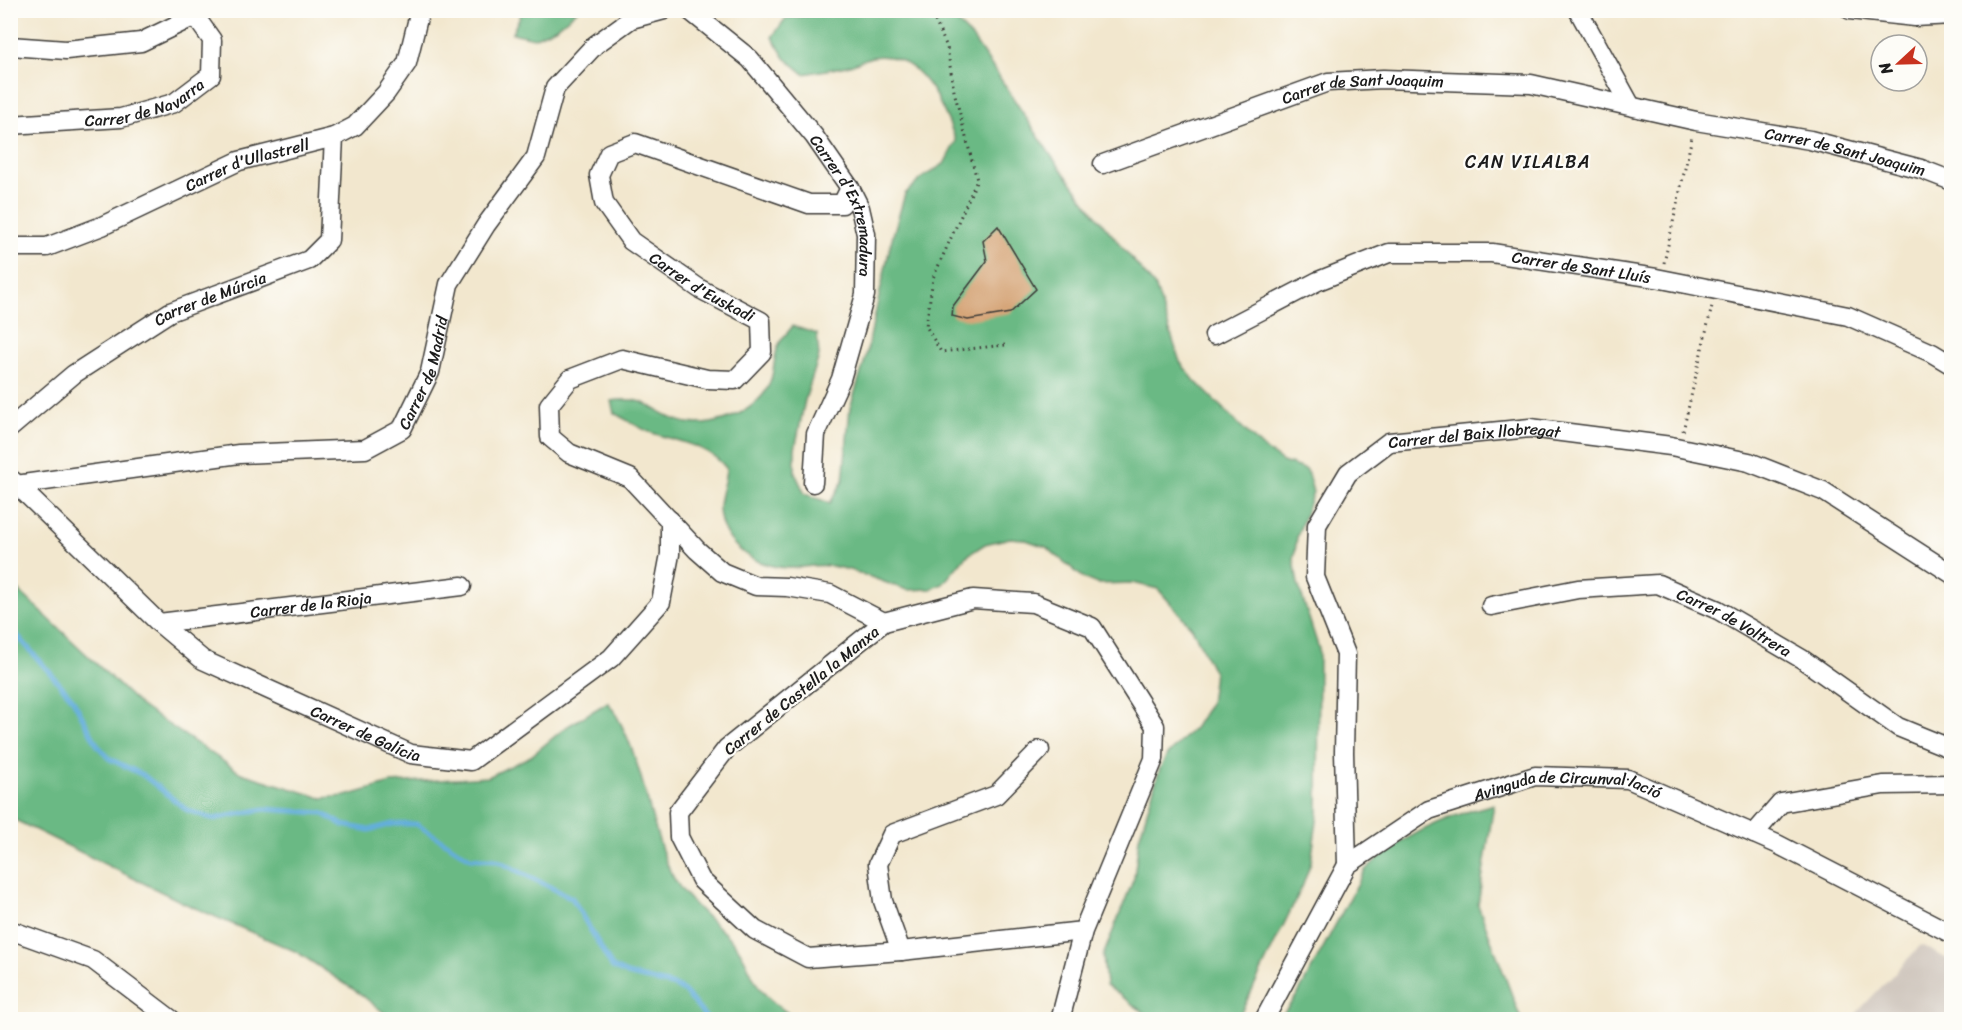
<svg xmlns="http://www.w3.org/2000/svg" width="1962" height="1030" font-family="Sriracha,sans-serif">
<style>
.industrial{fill:#ccc2b9}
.forest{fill:#6ab984;stroke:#436a50;stroke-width:1.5}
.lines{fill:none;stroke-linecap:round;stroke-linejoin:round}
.stream{stroke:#64aedc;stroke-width:5}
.building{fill:#d6a679}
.minor-casing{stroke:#3c3a37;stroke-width:21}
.path{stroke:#3c3a37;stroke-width:3;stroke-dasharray:1.5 4.5;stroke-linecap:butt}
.minor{stroke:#fff;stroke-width:18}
.labels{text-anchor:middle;stroke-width:4.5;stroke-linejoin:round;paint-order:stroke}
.street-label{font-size:16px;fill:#1c1c1c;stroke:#fdfcf7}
.neighbourhood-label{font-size:18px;letter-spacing:1.5px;fill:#1c1c1c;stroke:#fdfcf7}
</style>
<rect width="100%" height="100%" fill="#fdfcf7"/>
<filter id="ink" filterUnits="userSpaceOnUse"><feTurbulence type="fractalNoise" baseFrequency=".0167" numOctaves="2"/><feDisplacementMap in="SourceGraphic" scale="12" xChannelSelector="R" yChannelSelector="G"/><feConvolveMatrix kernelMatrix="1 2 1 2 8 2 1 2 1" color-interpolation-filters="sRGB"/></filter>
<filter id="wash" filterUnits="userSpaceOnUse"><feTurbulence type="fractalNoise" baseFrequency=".008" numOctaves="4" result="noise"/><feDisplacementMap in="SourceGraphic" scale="24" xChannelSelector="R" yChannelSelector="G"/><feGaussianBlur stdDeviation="1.35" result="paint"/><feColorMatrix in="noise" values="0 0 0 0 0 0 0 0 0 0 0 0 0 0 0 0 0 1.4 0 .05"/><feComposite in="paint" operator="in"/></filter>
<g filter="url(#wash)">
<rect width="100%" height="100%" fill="#f2e7ce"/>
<path class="industrial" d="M1921 945 1951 961V1019L1850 1020Z"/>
<g class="forest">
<path d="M523 10H577V11L557 27 534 38 512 33Z"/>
<path d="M862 10H936L953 18 971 36 998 75 1052 157 1095 214 1156 288 1180 362 1195 381 1263 448 1283 462 1307 470 1313 492 1297 537 1294 559 1298 584 1319 649 1318 814 1311 862 1303 885 1238 1019H1153L1106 985 1103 956 1134 878 1139 838 1160 768 1167 755 1195 727 1210 703 1214 673 1192 628 1158 589 1133 583 1097 584 1085 579 1046 547 1023 539 1010 538 985 544 965 557 943 584 931 589 908 590C882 583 857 569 829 566 816 564 802 568 788 568 755 567 720 544 719 508 719 494 726 481 726 468 706 443 675 442 647 431 636 426 625 419 614 413L611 401C647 396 646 407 674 419 704 432 747 417 765 392 776 376 772 359 779 344 782 338 788 332 793 326L817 334 819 356 805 400 795 449V473L805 494 830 503 843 481 850 408 865 360 891 242 905 194 923 177 944 164 956 141C943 105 919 49 872 57 864 59 857 63 850 65 835 69 820 71 804 74L785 58 772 37 786 18Z"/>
<path d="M11 583 141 706 241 773 322 798 346 796 391 783 488 777 531 756 566 727 608 702C641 749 646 810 667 864 680 898 710 917 734 943 746 956 749 973 759 987 769 1001 783 1010 797 1019H392L359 993 297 952 186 904 11 818Z"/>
<path d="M1494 804 1478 905 1521 1019H1279L1298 994 1365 870C1401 836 1446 816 1494 804Z"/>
</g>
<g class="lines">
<path class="stream" d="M10 627 72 698 98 746 110 759 143 775 187 810 213 819 264 809 322 813 343 825 369 830 393 824H416L470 858 496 860 572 898 612 967 627 974 675 986 685 992 708 1020"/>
</g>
<g id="blocks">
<path class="building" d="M998 226 1036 289 1010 313 968 320 952 316 953 306 987 261 983 241Z"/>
</g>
</g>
<g filter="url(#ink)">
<use href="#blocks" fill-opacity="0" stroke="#3c3a37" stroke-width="1.5"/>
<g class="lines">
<defs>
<g id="minor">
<path id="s1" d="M689 10 750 59 814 136 850 188 860 208 866 234 865 295 841 379 816 434 813 483"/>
<path d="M1578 10 1631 106"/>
<path d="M1850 10 1915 17 1952 15"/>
<path d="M10 46 66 50 141 42 195 16 199 10"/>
<path id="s2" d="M10 125 121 118 174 103 211 75 212 40 195 16"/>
<path id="s3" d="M1103 164 1328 82 1383 79 1531 84 1696 121 1810 140 1921 169 1952 181"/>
<path id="s4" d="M850 188 842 204H809L635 143 609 153 599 175 604 203 631 241 700 289 761 321 762 352 735 380 707 379 622 359 570 379 549 405 550 437 569 453 630 478 697 550 722 572 756 586 787 587 830 594 884 622"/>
<path id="s5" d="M10 247H47L102 226 239 161 334 137 355 126 386 93 407 63 420 10"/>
<path id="s6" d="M1214 335 1318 281 1389 253H1492L1656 278 1848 316 1932 353 1952 365"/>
<path id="s7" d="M10 428 74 374 170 312 309 260 329 240 334 137"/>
<path id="s8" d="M12 480 159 623 203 660 411 754 471 761 611 658 661 602 670 554V520"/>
<path id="s9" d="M16 485 239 454 365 449 402 429 430 372 449 284 486 225 536 157 555 88 595 45 631 19 664 10"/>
<path id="s10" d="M1491 606 1578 589 1658 584 1718 610 1802 659 1898 727 1952 749"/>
<path id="s11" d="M159 623 462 586"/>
<path d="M1754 834 1781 803 1883 785 1952 784"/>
<path id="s12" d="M1347 865 1344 752 1346 654 1315 577 1317 525 1348 473 1389 442 1530 428 1671 446 1749 462 1823 491 1952 574"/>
<path d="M10 930 93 960 172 1020"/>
<path d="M901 951 883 901 878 864 892 834 996 795 1040 750"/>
<path d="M1060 1020 1083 931 1154 759 1155 726 1092 627 1033 603 973 599 884 622 727 748 678 812 679 837 701 880 755 930 808 958 901 951 1083 931"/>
<path id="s13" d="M1264 1020 1347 865 1429 810 1535 776 1628 779 1777 844 1952 934"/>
</g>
</defs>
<use href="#minor" class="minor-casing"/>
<g class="path">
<path d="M930 10 947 47 954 91 977 180 933 278 926 326 941 352 1005 345"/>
<path d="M1664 263 1692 137"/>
<path d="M1683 431 1712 306"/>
</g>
<use href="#minor" class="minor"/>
</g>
</g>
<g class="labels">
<g class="street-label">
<text dy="6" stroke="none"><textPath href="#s3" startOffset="273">Carrer de Sant Joaquim</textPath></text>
<text dy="6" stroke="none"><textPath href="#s2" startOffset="138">Carrer de Navarra</textPath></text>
<text dy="6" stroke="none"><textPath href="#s3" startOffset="764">Carrer de Sant Joaquim</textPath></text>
<text dy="6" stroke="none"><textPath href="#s5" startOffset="254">Carrer d'Ullastrell</textPath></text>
<text dy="6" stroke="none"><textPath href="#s1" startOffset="256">Carrer d'Extremadura</textPath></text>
<text dy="6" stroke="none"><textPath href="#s6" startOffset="387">Carrer de Sant Lluís</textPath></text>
<text dy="6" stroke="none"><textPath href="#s4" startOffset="447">Carrer d'Euskadi</textPath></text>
<text dy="6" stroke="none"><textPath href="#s7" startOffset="240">Carrer de Múrcia</textPath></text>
<text dy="6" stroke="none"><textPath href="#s9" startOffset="454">Carrer de Madrid</textPath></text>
<text dy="6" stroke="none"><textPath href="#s12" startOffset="544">Carrer del Baix llobregat</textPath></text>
<text dy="6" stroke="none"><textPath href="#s11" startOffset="153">Carrer de la Rioja</textPath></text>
<text dy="6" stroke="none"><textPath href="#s10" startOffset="254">Carrer de Voltrera</textPath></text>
<text transform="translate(801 690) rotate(-39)" y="6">Carrer de Castella la Manxa</text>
<text dy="6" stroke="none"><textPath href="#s8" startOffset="441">Carrer de Galícia</textPath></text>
<text dy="6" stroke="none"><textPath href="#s13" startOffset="418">Avinguda de Circunval·lació</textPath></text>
</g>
<g class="neighbourhood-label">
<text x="1528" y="168">CAN VILALBA</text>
</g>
</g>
<rect width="1962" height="1030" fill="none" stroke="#fdfcf7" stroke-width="36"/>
<g transform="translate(1899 63) rotate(248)"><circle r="28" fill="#fdfcf7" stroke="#a3a29f" stroke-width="1.5"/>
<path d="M0-4.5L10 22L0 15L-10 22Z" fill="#c8321e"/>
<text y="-9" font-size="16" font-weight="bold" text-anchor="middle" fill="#1c1c1c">N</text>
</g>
</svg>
